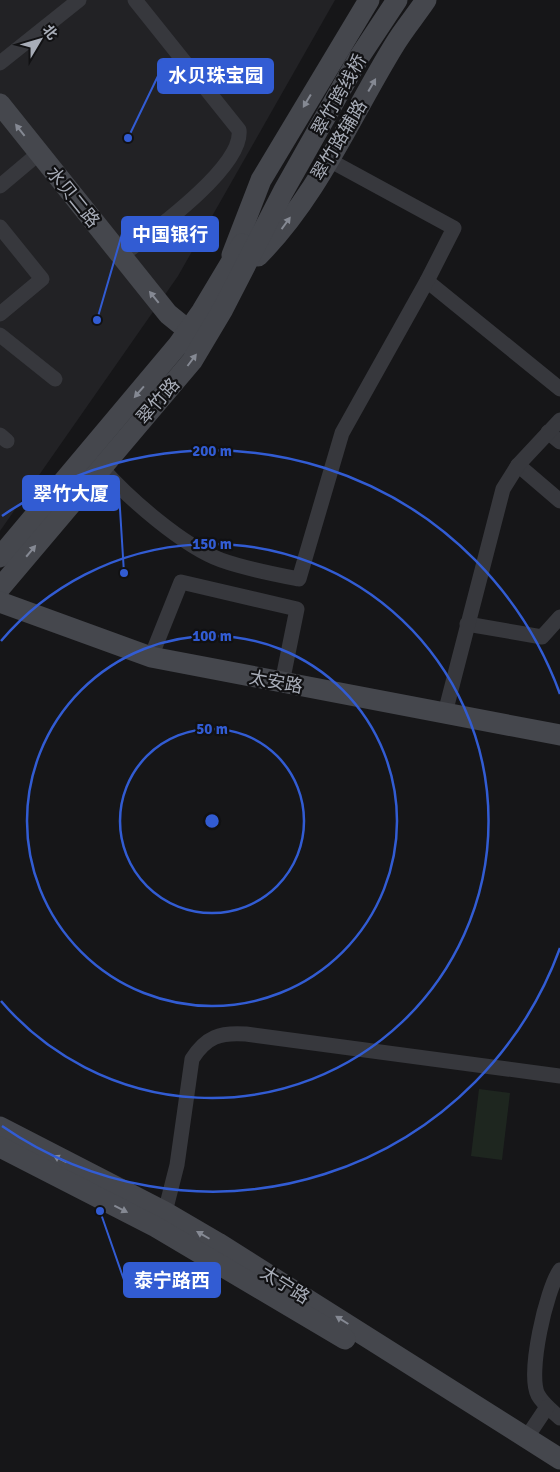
<svg xmlns="http://www.w3.org/2000/svg" width="560" height="1472" font-family="Signika,'Noto Sans SC',sans-serif">
<style>
.built{fill:#222225}
.green{fill:#1e261f}
.lines{fill:none;stroke-linecap:round;stroke-linejoin:round}
.street{stroke:#37383d;stroke-width:15}
.secondary{stroke:#45474d;stroke-width:21}
.oneway{fill:#858993}
.ring{fill:none;stroke:#325cd3;stroke-width:2.5}
.labels{text-anchor:middle;stroke-width:4.5;stroke-linejoin:round;paint-order:stroke}
.street-label{font-size:18px;fill:#a8adb8;stroke:#111113}
.centre{fill:#325cd3;stroke:#111113;stroke-width:2.5}
.ring-label{font-size:15px;text-anchor:middle;font-weight:bold;fill:#325cd3;stroke:#111113;stroke-width:4.5;stroke-linejoin:round;paint-order:stroke}
.leader{fill:none;stroke:#325cd3;stroke-width:2}
.callout-dot{fill:#325cd3;stroke:#111113;stroke-width:2}
.callout{fill:#325cd3;stroke:#325cd3;stroke-width:2}
.callout-label{font-size:19px;text-anchor:middle;font-weight:bold;fill:#fff}
</style>
<rect width="100%" height="100%" fill="#161618"/>
<path class="built" d="M0 0H335L178 276 0 531Z"/>
<path class="green" d="M479 1089 510 1093 502 1160 471 1156Z"/>
<g class="lines">
<g class="street">
<path d="M0 63 79 0"/>
<path d="M0 186 38 154"/>
<path d="M0 227 42 279 0 314"/>
<path d="M121 256C150 234 244 167 239 130L135 0"/>
<path d="M427 281 560 389"/>
<path d="M0 335 55 379"/>
<path d="M548 432 560 442"/>
<path d="M0 435 7 441"/>
<path d="M518 465 560 501"/>
<path d="M101 467C128 498 183 546 221 560 246 569 273 574 299 579L342 433 427 281 454 228 329 160"/>
<path d="M467 624 542 637 560 617"/>
<path d="M151 657 181 582 297 609 282 683"/>
<path d="M445 713 503 489 518 465 560 420"/>
<path d="M165 1212 177 1165 192 1059C206 1037 220 1032 246 1034L560 1076"/>
<path d="M560 1270C546 1290 527 1374 538 1395 543 1404 552 1411 560 1418"/>
<path d="M527 1437 547 1407"/>
</g>
<g class="secondary">
<path d="M0 104 168 314 189 331"/>
<path d="M232 255 261 180 369 0"/>
<path d="M258 256C318 196 351 115 395 44 404 29 416 15 426 0"/>
<path d="M0 557 178 345 202 311 242 244"/>
<path d="M0 588 192 361 223 309 283 192 358 59 397 0"/>
<path d="M0 602 151 657 560 735"/>
<path d="M0 1127 165 1212 218 1243 560 1459"/>
<path d="M0 1147 156 1227 345 1339"/>
</g>
</g>
<defs><path id="oneway-solid" d="M-6-.8H1V-3.2L6.5 0L1 3.2V.8H-6Z" transform="scale(1.25)"/></defs>
<g class="oneway">
<use href="#oneway-solid" transform="translate(372 85) rotate(-60)"/>
<use href="#oneway-solid" transform="translate(307 101) rotate(121)"/>
<use href="#oneway-solid" transform="translate(20 130) rotate(-128)"/>
<use href="#oneway-solid" transform="translate(286 223) rotate(-54)"/>
<use href="#oneway-solid" transform="translate(154 297) rotate(-129)"/>
<use href="#oneway-solid" transform="translate(192 360) rotate(-53)"/>
<use href="#oneway-solid" transform="translate(139 392) rotate(131)"/>
<use href="#oneway-solid" transform="translate(31 551) rotate(-50)"/>
<use href="#oneway-solid" transform="translate(60 1159) rotate(-153)"/>
<use href="#oneway-solid" transform="translate(121 1209) rotate(27)"/>
<use href="#oneway-solid" transform="translate(203 1235) rotate(-150)"/>
<use href="#oneway-solid" transform="translate(342 1320) rotate(-148)"/>
</g>
<g class="ring">
<circle cx="212" cy="821" r="92"/>
<circle cx="212" cy="821" r="185"/>
<path d="M1 641A277 277 0 1 1 1 1001"/>
<path d="M560 948A370 370 0 0 1 2 1126M2 516A370 370 0 0 1 560 694"/>
</g>
<g class="labels">
<g class="street-label">
<text transform="translate(339 95) rotate(-60)" y="6">翠竹跨线桥</text>
<text transform="translate(339 140) rotate(-59)" y="6">翠竹路辅路</text>
<text transform="translate(73 197) rotate(51)" y="6">水贝二路</text>
<text transform="translate(158 401) rotate(-49)" y="6">翠竹路</text>
<text transform="translate(276 682) rotate(11)" y="6">太安路</text>
<text transform="translate(285 1285) rotate(32)" y="6">太宁路</text>
</g>
</g>
<circle cx="212" cy="821" r="8" class="centre"/>
<g class="ring-label">
<text x="212" y="456">200 m</text>
<text x="212" y="549">150 m</text>
<text x="212" y="641">100 m</text>
<text x="212" y="734">50 m</text>
</g>
<path class="leader" d="M128 138L158 76M97 320L122 234M124 573L119 493M100 1211L124 1280"/>
<g class="callout-dot">
<circle cx="128" cy="138" r="5"/>
<circle cx="97" cy="320" r="5"/>
<circle cx="124" cy="573" r="5"/>
<circle cx="100" cy="1211" r="5"/>
</g>
<g class="callout">
<rect x="158" y="59" width="115" height="34" rx="5"/>
<rect x="122" y="217" width="96" height="34" rx="5"/>
<rect x="23" y="476" width="96" height="34" rx="5"/>
<rect x="124" y="1263" width="96" height="34" rx="5"/>
</g>
<g class="callout-label">
<text x="216" y="82">水贝珠宝园</text>
<text x="170" y="241">中国银行</text>
<text x="71" y="500">翠竹大厦</text>
<text x="172" y="1287">泰宁路西</text>
</g>
<g transform="translate(40 40) rotate(52)" stroke="#111113" stroke-width="4" paint-order="stroke">
<path d="M0-4L9 19L0 12L-9 19Z" fill="#a8adb8"/>
<text y="-8" font-size="14" font-weight="bold" text-anchor="middle" fill="#a8adb8">北</text>
</g>
</svg>
